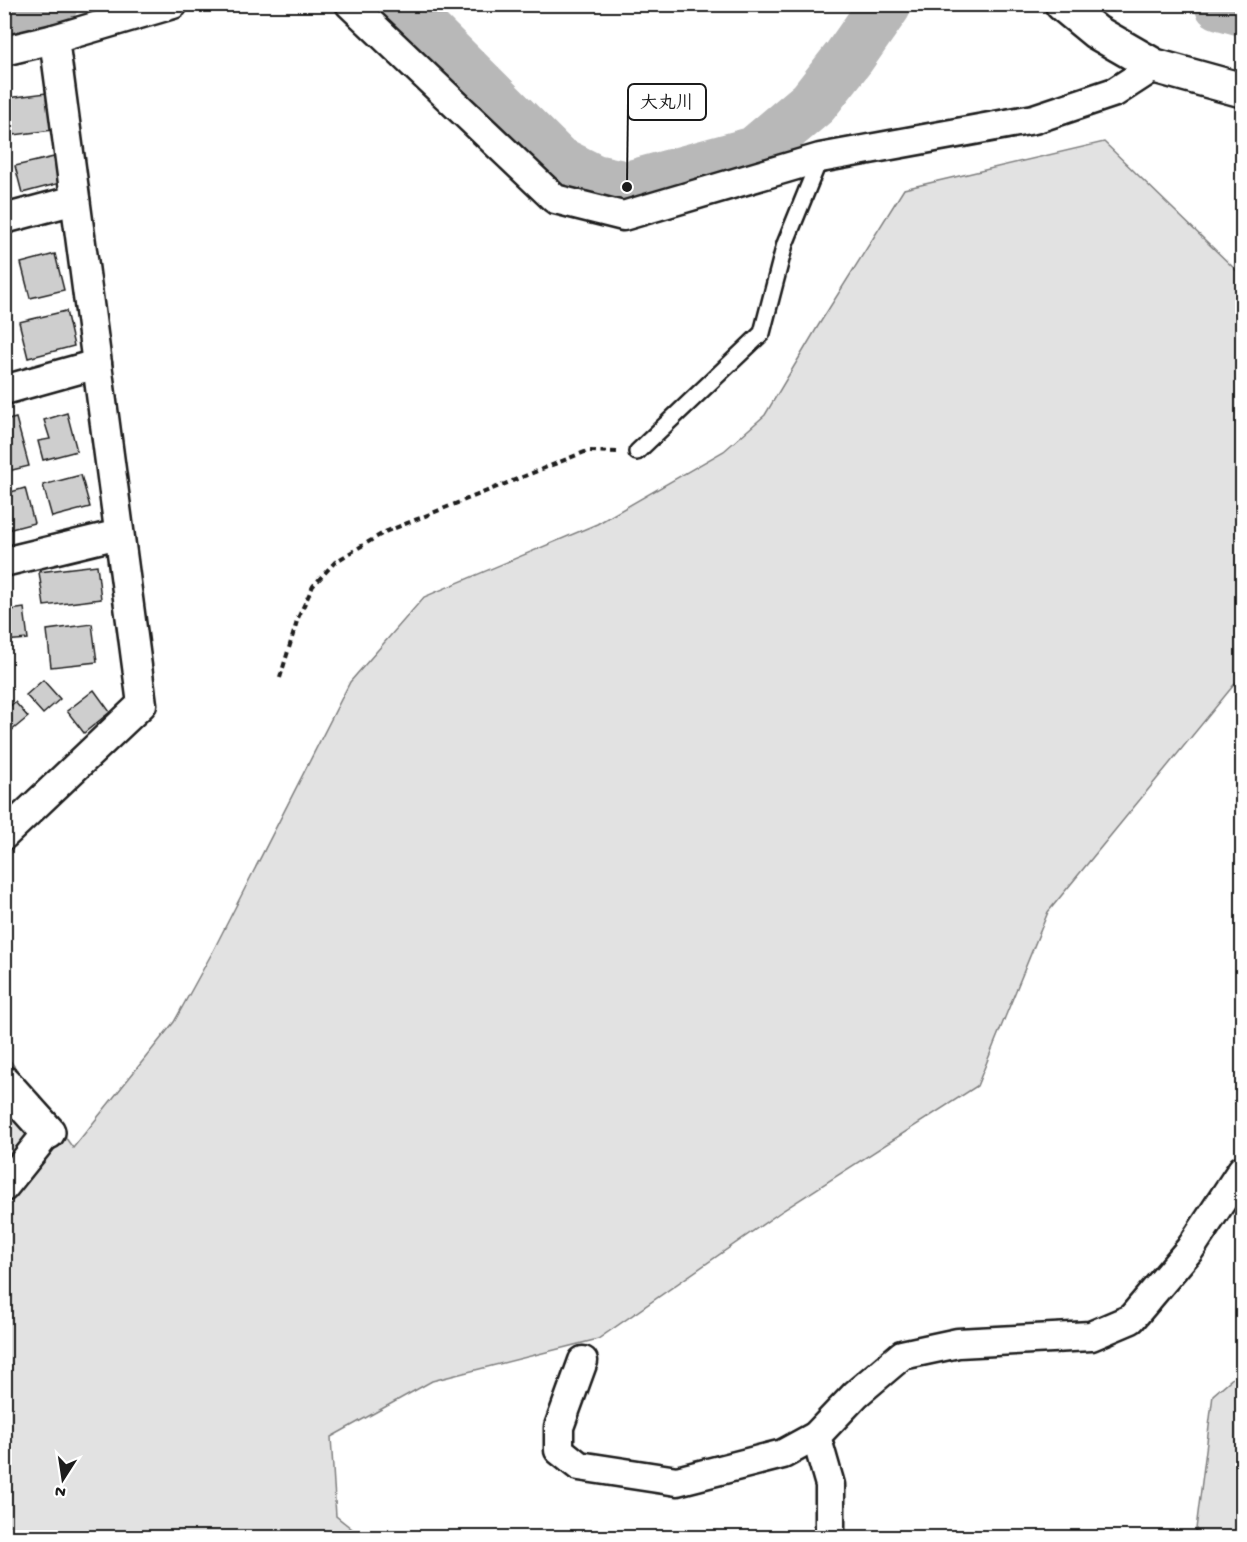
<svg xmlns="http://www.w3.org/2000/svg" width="1247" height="1542" font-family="'Gochi Hand','Klee One',sans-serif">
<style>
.green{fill:#e2e2e2;stroke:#7f7f7f;stroke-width:1.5}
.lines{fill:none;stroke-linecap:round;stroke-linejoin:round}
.river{stroke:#b8b8b8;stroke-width:52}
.building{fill:#cecece;stroke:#1c1c1c;stroke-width:1.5}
.service-casing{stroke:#1c1c1c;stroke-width:20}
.minor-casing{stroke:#1c1c1c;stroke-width:33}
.tertiary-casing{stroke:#1c1c1c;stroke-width:38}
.secondary-casing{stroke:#1c1c1c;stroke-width:38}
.path{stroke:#1c1c1c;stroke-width:4;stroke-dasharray:6 4.5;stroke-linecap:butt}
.service{stroke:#fff;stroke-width:15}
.minor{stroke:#fff;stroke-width:28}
.tertiary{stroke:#fff;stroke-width:33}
.secondary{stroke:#fff;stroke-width:33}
.leader{fill:none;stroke:#1c1c1c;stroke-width:2}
.callout-dot{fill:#1c1c1c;stroke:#fff;stroke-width:2}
.callout{fill:#fff;stroke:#1c1c1c;stroke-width:2}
.callout-label{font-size:18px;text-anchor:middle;font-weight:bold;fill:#1c1c1c}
</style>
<rect width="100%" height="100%" fill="#fff"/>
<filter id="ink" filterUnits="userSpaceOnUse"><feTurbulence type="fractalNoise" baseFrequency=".0167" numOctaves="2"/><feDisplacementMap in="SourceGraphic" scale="12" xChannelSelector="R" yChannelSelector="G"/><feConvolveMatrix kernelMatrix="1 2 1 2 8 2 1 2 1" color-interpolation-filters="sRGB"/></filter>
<g filter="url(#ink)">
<g class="green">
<path d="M1104 142 1242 276V675L1048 912 977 1086 782 1211 598 1339 432 1381 331 1437 336 1516 362 1537H5L4 1052 73 1148 174 1022 212 953 350 682 424 597 597 524 724 451 765 415 818 326 904 189Z"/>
<path d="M1242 1370V1537H1195L1213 1395Z"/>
</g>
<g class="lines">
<g class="river">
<path d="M398 4 556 161 594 180 627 187 755 152 813 103 849 57 886 4"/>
<path d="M1220 4 1242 10"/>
<path d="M4 15 52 4"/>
</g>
</g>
<g class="building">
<path d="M46 93 52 130 14 135 8 98Z"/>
<path d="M54 157 60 183 22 193 15 166Z"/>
<path d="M55 254 64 290 30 298 21 263Z"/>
<path d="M66 311 74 346 28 358 19 322Z"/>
<path d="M67 413 77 451 43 460 38 441 50 439 44 420Z"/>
<path d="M16 418 29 466 4 472V421Z"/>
<path d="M81 475 90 507 52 517 43 485Z"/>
<path d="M25 488 34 523 4 531V494Z"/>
<path d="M97 565 101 599 44 606 39 572Z"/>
<path d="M24 608 28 639 4 641V611Z"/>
<path d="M92 624 97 662 51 667 47 630Z"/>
<path d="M43 680 60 699 43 714 26 695Z"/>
<path d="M94 690 110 712 84 733 67 711Z"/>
<path d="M15 702 28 717 4 737V711Z"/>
</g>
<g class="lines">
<defs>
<path id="service" d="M637 452 762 333 785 244 820 158"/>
<g id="minor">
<path d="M350 4 555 199 623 216 820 158 1034 119 1115 92 1155 66"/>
<path d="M4 51 54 39 173 4"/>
<path d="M4 219 75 200"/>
<path d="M4 390 97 364"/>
<path d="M4 562 119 534"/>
<path d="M4 835 142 704 54 39"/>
<path d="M4 1187 48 1132"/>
<path d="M583 1361 559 1427V1450L579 1466 677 1481 783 1454 816 1436 856 1394 902 1355 958 1343 1091 1336 1131 1319 1190 1249 1242 1170"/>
<path d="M816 1436 830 1485V1538"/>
</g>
<path id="tertiary" d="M4 1083 48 1132"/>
<path id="secondary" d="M1062 4 1096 32 1155 66 1242 90"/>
</defs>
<use href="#service" class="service-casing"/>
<use href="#minor" class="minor-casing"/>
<use href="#tertiary" class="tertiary-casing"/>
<use href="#secondary" class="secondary-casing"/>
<path class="path" d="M280 678 298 618 313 586 335 562 385 532 587 451 618 452"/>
<use href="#service" class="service"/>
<use href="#minor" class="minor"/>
<use href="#tertiary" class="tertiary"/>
<use href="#secondary" class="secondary"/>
</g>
</g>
<path class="leader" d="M627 187L628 102"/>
<circle class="callout-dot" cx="627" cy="187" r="6"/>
<rect class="callout" x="628" y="84" width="78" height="36" rx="6"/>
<g class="callout-label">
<text x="667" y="108">大丸川</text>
</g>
<rect width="1247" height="1542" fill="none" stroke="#fff" stroke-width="24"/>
<rect x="12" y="12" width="1223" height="1518" fill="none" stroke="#1c1c1c" stroke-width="2" filter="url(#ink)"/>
<g transform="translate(63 1479) rotate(192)" stroke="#ffffff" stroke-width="4.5" paint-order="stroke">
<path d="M0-4.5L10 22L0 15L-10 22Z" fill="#1c1c1c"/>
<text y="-9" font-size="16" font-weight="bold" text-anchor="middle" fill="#1c1c1c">N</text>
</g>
</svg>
